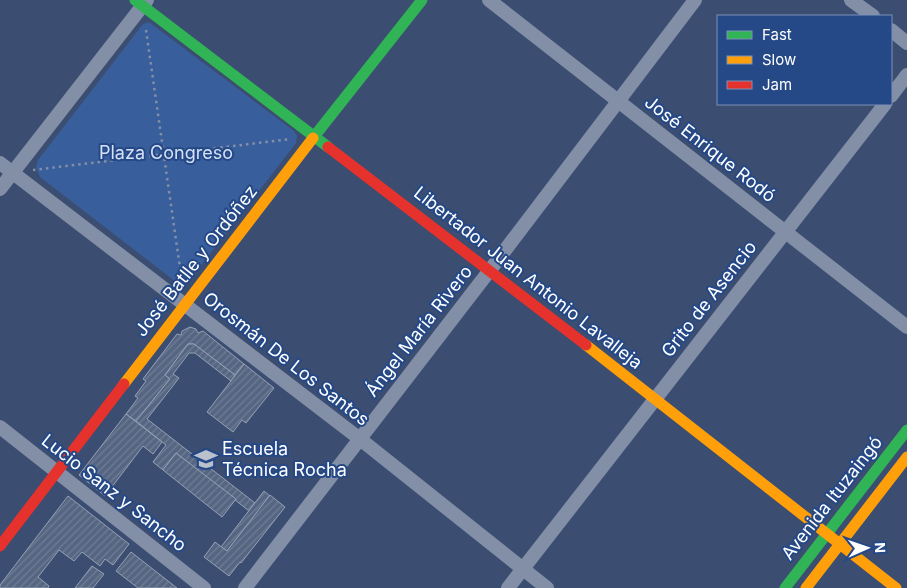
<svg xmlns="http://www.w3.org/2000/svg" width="907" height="588" font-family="Inter,sans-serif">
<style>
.green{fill:#395e9c}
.building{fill:url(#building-hatch);stroke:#95a0b5}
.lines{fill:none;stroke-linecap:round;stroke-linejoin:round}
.path{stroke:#828fa6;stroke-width:2.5;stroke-dasharray:2.5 4;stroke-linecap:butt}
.street{stroke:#828fa6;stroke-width:14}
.fast{stroke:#30b455;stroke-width:11}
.slow{stroke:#ff9f0a;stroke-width:11}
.jam{stroke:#e5322d;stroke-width:11}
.labels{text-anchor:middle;stroke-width:4;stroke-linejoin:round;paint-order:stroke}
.street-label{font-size:18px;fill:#fff;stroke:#254887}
.park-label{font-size:18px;fill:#d4e1f7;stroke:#254887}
.poi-label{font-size:18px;fill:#fff;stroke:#254887;text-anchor:start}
</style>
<defs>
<pattern id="building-hatch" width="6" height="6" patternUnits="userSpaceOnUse" patternTransform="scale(1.25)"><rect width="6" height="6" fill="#566682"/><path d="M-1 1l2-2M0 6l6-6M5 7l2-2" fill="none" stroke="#6f7d95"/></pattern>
</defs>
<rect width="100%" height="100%" fill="#3b4e71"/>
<path class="green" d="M149 22 294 131 297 136 296 143 189 281 183 284 176 282 40 177 36 168 38 160 143 24Z"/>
<g class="building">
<path d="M190 327 196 329 198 333 203 331 244 364 235 375 194 344H188L165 375 170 379 136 421 126 414 138 398 135 396 146 381 143 379 177 334 181 335 182 331Z"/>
<path d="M188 344H194L235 375 231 381 195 353H189L173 374 179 378 147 419 255 503 249 511 176 453 163 470 153 462 166 445 136 421 170 379 165 375Z"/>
<path d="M244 364 274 388 246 423 242 420 233 432 207 412Z"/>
<path d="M126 414 162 442 153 454 143 446 105 496 79 475Z"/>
<path d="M176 453 236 499 222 517 163 470Z"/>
<path d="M264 491 270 496 227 551 221 547Z"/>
<path d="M270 495 285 507 241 563 240 562 229 576 204 557 215 542 227 551Z"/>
<path d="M68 496 129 544 113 565 105 559 100 566 82 552 74 561 59 550 38 577 49 586 48 588H0V585Z"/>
<path d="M131 552 177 588H138L116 571Z"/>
<path d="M92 566 104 574 93 588H75Z"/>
</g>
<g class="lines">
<g class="path">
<path d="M146 30 182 282"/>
<path d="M33 170 291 139"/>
</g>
<g class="street">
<path d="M489 0 907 327"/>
<path d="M851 0 873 16"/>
<path d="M891 30 907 43"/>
<path d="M891 96 907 75"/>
<path d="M0 163 360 439 547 588"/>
<path d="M0 189 147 0"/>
<path d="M0 427 204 588"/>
<path d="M245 588 490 270 695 0"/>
<path d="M508 588 885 104"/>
</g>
<g class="fast">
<path d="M135 0 328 147"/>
<path d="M313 138 422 0"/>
<path d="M785 588 907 430"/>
</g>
<g class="slow">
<path d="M586 345 896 588"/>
<path d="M124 384 313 138"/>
<path d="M806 588 907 457"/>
</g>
<g class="jam">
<path d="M328 147 586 345"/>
<path d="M0 546 124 384"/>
</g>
</g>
<defs>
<symbol id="school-bare" viewBox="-9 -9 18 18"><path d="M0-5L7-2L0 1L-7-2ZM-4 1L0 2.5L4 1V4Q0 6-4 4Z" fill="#bac1cd" stroke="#254887" stroke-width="2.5" paint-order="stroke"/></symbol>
</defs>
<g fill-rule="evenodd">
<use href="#school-bare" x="190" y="443" width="32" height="32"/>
</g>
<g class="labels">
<g class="street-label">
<text transform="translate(710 149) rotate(38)" y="6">José Enrique Rodó</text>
<text transform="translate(196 261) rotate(-52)" y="6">José Batlle y Ordóñez</text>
<text transform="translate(528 278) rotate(38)" y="6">Libertador Juan Antonio Lavalleja</text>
<text transform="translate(709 299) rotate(-52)" y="6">Grito de Asencio</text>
<text transform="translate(419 331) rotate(-52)" y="6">Ángel María Rivero</text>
<text transform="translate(286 359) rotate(38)" y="6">Orosmán De Los Santos</text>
<text transform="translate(114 493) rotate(38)" y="6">Lucio Sanz y Sancho</text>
<text transform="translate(832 498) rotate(-52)" y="6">Avenida Ituzaingó</text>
</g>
<g class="park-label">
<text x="166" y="159">Plaza Congreso</text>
</g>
<g class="poi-label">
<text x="222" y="455">Escuela<tspan x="222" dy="21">Técnica Rocha</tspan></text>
</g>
</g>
<rect x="717" y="15" width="175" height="90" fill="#254887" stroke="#7c91b7"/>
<rect x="727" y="31" width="25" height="8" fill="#30b455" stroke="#7c91b7"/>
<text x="762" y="40" font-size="15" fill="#ffffff">Fast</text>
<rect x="727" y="56" width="25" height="8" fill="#ff9f0a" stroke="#7c91b7"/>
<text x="762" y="65" font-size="15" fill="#ffffff">Slow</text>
<rect x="727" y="81" width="25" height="8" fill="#e5322d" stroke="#7c91b7"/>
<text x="762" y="90" font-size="15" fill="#ffffff">Jam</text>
<g transform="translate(867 548) rotate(88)" stroke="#254887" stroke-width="4" paint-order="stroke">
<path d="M0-4L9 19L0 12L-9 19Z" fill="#ffffff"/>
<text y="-8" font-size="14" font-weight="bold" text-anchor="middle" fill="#ffffff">N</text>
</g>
</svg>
